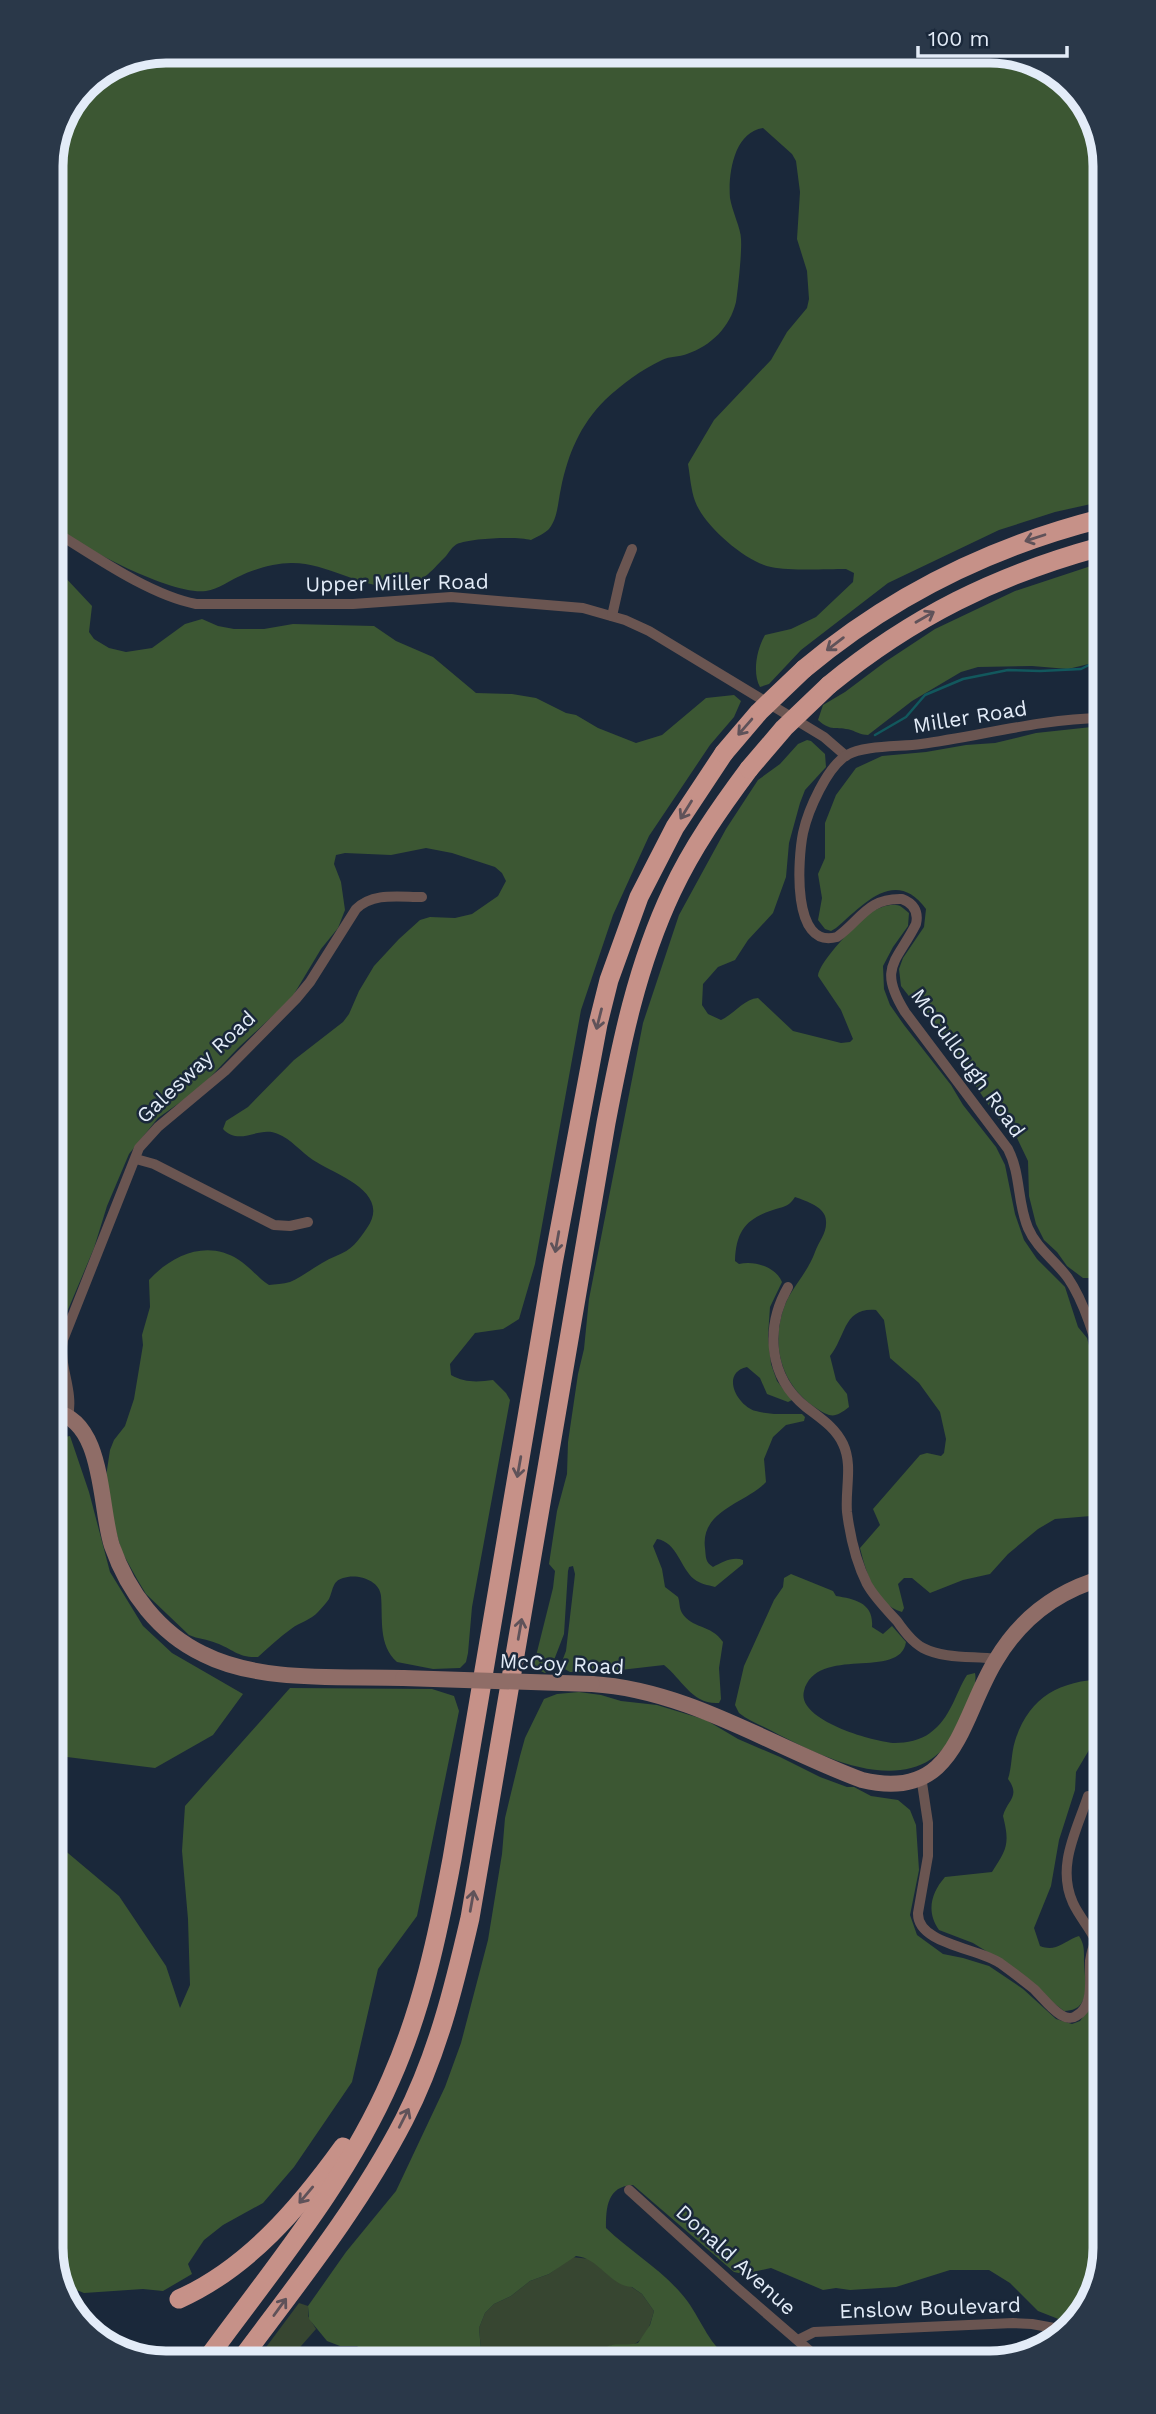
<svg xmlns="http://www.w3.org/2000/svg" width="1156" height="2414" font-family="'Work Sans',sans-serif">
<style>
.green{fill:#374631}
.forest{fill:#3c5733}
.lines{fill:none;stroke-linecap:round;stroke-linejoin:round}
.stream{stroke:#12585d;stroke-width:2.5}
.street{stroke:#6a5551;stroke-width:10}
.secondary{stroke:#8f6d67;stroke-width:16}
.highway{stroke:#c69188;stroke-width:19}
.secondary-bridge{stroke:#8f6d67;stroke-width:16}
.highway-bridge{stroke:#c69188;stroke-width:19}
.oneway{stroke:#5f5259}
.labels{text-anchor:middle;stroke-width:5;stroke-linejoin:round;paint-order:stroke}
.street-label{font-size:21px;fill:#e3ecf8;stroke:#1a283a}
.rim{fill:none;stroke:#e3ecf8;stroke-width:9}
</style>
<rect width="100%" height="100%" fill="#1a283a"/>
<g class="green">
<path d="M572 2257 590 2259 642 2294 654 2311C651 2321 648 2335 639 2341 621 2355 609 2333 598 2360L482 2361 479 2328 485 2313 494 2304 511 2296 530 2281 549 2274Z"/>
<path d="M299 2303 308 2306V2316L316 2329 287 2362H255Z"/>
</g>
<g class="forest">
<path d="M166 51H998L1060 75 1099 129 1100 502 1055 512 999 530 888 583 801 650 769 684 760 687C752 672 757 649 765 635L791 629 816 617 853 582 854 573 846 569C826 569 790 571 771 567 746 562 704 526 695 501 691 490 690 476 688 464L714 420 771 360 787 332 807 308 809 299 807 271 797 239 800 192 796 161 792 154 763 128C734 132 728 174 730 198 732 211 741 229 741 239 742 252 738 289 736 302 730 327 711 346 687 354 679 357 670 356 662 360 641 370 622 384 605 400 580 425 568 454 561 488 558 501 558 518 549 529 545 533 537 537 531 540 516 536 471 538 457 544 453 546 449 552 446 556 433 569 424 582 404 586 371 594 329 562 291 563 275 563 254 569 240 576 228 581 219 589 206 591 173 596 77 546 52 524L51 159 85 84Z"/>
<path d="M52 558 62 574 92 606 89 632 94 639 109 648 126 652 152 648 185 624 202 619 218 626 234 629H264L293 624 374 626 396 641 433 657 476 693 512 694 536 698 566 713 576 715 598 728 636 743 662 735 706 698 734 695 741 701 734 717 710 745 649 836 613 915 581 1010 535 1264 519 1319 503 1329 475 1333 450 1364 451 1375C465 1383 478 1382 493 1380L506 1393 510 1400 472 1607 468 1653 466 1662 460 1668 433 1669 397 1662C378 1645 383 1619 381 1596 380 1580 357 1573 343 1578 332 1581 333 1591 329 1599 326 1603 322 1608 318 1612 311 1620 300 1622 291 1629 280 1637 269 1647 258 1657 238 1658 233 1649 216 1643 207 1639 198 1639 189 1635L146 1594 137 1579 122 1552 104 1490 110 1450 114 1440 125 1426 134 1399 143 1345 142 1335 150 1307 149 1280C172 1255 207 1239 239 1260 250 1267 258 1278 269 1285 275 1284 283 1284 290 1282 306 1275 320 1262 336 1256 352 1250 358 1241 367 1228 392 1192 336 1175 313 1160 301 1152 291 1139 278 1134 259 1125 240 1147 223 1129L226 1121 248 1107 294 1060 343 1022 349 1014 359 991 374 966 399 939 420 920 430 917 455 918 472 914 498 896 506 881 502 873 495 867 452 853 426 848 391 855 345 853 336 855 334 864 341 882 345 910 338 928 321 949 291 999 238 1048 199 1089 158 1118 129 1154 107 1206 94 1248 54 1343Z"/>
<path d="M1100 563 1101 661 1068 669 1032 666 978 667 961 672 912 701 868 735C861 735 857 732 851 730 836 726 831 732 818 720L823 705 845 692 885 662 935 629 1015 591Z"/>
<path d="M1101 726 1102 1269 1089 1278H1083L1067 1266 1057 1252 1044 1240 1036 1224 1029 1196 1028 1161 1017 1138 996 1116 937 1029 919 1009 901 986 899 969 903 958 924 927 926 909C895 866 862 906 836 928L831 931 825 929 818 920 822 898 818 874 825 858V823L836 795 856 768 882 756 926 752 966 745 995 743 1036 733Z"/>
<path d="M807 740 811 741 825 754 826 767 805 790 800 803 789 843 786 877 773 913 748 940 735 960 718 967 703 984 702 1005 708 1014 721 1020C734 1014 744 999 758 998L793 1031 841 1043 850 1042 853 1039 841 1010 818 976C818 963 858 921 870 913 876 909 888 904 896 905 901 905 905 910 909 913L908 926 893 947 883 966 884 989 890 1005 904 1025 951 1085 963 1105 996 1147 1005 1165 1015 1214 1024 1240 1037 1259 1065 1287 1078 1327 1087 1338 1103 1398V1515L1055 1519 1038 1529 1008 1554 990 1574 963 1580 930 1593 912 1578H904L898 1584 904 1608 902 1612C875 1604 866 1572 860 1548L880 1525 873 1509 920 1455 927 1453 941 1456 944 1453 946 1439 940 1412 919 1383 890 1358 884 1320 876 1310C843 1307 846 1337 830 1356L836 1380 847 1394 849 1407C835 1418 831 1418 816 1408 778 1383 769 1338 788 1298 797 1282 809 1269 815 1252 819 1241 827 1233 826 1221 826 1207 806 1201 795 1197 789 1206 786 1206 776 1209 747 1218 736 1230 735 1261L739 1264C754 1260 776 1267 782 1282L770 1307 768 1336 771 1364 777 1381 792 1400 788 1402 767 1394 760 1378 747 1367C720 1373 737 1406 756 1411 770 1415 787 1414 802 1414L805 1417 804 1421 786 1425 773 1437 764 1459 766 1482C747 1503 700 1510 705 1548 706 1557 705 1562 713 1567 722 1562 733 1556 743 1560V1564L715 1587C708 1585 700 1584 694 1579 681 1569 677 1542 657 1539L653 1546 662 1569 665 1587 678 1597C680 1602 679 1608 682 1613 692 1629 711 1624 723 1642L719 1668 721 1699 719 1703C692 1705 682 1679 664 1665L603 1672H570L563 1668 561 1664 566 1651 575 1574 573 1566 569 1567 568 1571 564 1634 551 1668 545 1673 534 1668V1664L553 1588 555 1571 549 1564 557 1511 567 1474 568 1442 578 1374 584 1349 589 1299 643 1023 679 915 726 829 758 780 780 764 798 744Z"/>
<path d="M70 1436 89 1492 110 1572 143 1626 172 1653 243 1694 213 1735 155 1768 67 1757 56 1767 55 1439Z"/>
<path d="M791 1574 833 1591 836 1596C855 1599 874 1603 872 1627L883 1634 892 1626 906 1642C900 1681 817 1644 804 1691 796 1720 874 1742 895 1743 906 1743 921 1740 930 1733 951 1718 955 1694 967 1675L975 1673C978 1687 967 1706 961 1719 927 1807 832 1763 772 1731 761 1725 749 1721 739 1713L735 1705 744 1666 774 1600 783 1587 784 1578Z"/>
<path d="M1104 1679V1747L1089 1750 1076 1772 1075 1790 1059 1840 1051 1886 1034 1928 1040 1946C1055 1952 1062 1943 1076 1937L1079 1936C1084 1944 1084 1949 1084 1957 1083 1975 1095 2011 1064 2011L986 1951 973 1943 939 1930C926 1912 931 1893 945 1877L992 1872C1007 1849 1010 1844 1003 1816 1007 1800 1021 1797 1008 1779 1012 1767 1011 1754 1015 1741 1029 1697 1059 1681 1104 1679Z"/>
<path d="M290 1688 432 1689 454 1696 459 1711 417 1916 378 1969 352 2082 294 2167 263 2203 223 2225 204 2240 188 2264 192 2274 163 2291 143 2289 84 2293 57 2282 56 1843 119 1896 166 1966 180 2008 190 1985 188 1919 182 1851 185 1806Z"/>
<path d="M579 1692 601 1695 621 1701 657 1705 706 1720 738 1739 780 1757 820 1777 847 1787H854L871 1796 898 1800 910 1810 916 1825 919 1870 910 1915 917 1935 943 1954 963 1958 989 1966 1023 1989 1056 2019 1072 2024 1080 2021 1093 2003 1097 1992V1967L1099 1960 1104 1956 1105 2248 1082 2318 1075 2322H1066L1038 2311 1010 2283 989 2270H950L896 2287 850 2290 836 2288 823 2290 771 2268 743 2274 734 2272 633 2185C607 2186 606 2208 606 2228 632 2253 666 2272 688 2302 701 2320 711 2348 731 2359L598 2360C607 2337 617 2348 638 2343L650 2325 654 2311 642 2294 632 2287C610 2286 599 2258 576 2256L549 2274 530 2281 511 2296 494 2304 485 2313 479 2328 482 2361H445L439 2359 435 2361 361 2362 363 2351 357 2346H340L327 2341 309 2319 308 2306 346 2252 396 2191 445 2087 461 2043 488 1940 502 1854 505 1818 520 1756 525 1738 544 1699 557 1694Z"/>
</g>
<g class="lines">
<path class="stream" d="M875 735 906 717 925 695 963 679 1008 670 1040 671 1081 669 1101 659"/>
<g class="street">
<path d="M52 530C93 555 149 595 196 604H353L451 597 583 608 625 620 649 631 824 737 846 756"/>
<path d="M612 616 621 576 632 549"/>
<path d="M1101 718C1041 719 980 736 921 744 901 747 864 745 847 755 827 767 808 810 803 833 798 858 791 950 837 937 861 920 867 898 902 899 913 903 919 911 916 924 897 962 877 967 905 1012L1008 1149C1021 1174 1017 1202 1028 1228 1037 1249 1055 1260 1068 1278 1085 1303 1095 1339 1103 1368"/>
<path d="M136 1159 154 1164 274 1225 290 1226 308 1222"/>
<path d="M788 1287C765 1327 768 1377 806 1407 820 1418 835 1427 843 1444 853 1465 845 1489 847 1512 850 1536 856 1562 867 1584 874 1597 887 1610 897 1621 904 1631 912 1642 923 1648 944 1659 973 1656 996 1659"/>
<path d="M68 1416C74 1390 58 1366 63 1340L139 1148 158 1127 225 1071 296 999 310 982 356 909C373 892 399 897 422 897"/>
<path d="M921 1776 928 1823V1856L918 1913C917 1944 978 1948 1000 1963 1011 1971 1023 1980 1034 1989 1043 1998 1051 2009 1061 2015 1066 2018 1072 2019 1076 2016 1095 2006 1089 1978 1090 1961 1091 1954 1093 1947 1096 1941 1089 1927 1079 1916 1073 1903 1056 1866 1077 1830 1088 1796"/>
<path d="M629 2190 736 2287 818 2358"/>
<path d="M798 2340 814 2332 1013 2323 1032 2324 1065 2330"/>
</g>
<g class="secondary">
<path d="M55 1412C105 1422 99 1507 112 1546 128 1592 159 1633 203 1654 260 1683 340 1676 403 1678"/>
<path d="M592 1684C689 1690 772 1747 862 1780 957 1803 960 1718 996 1660 1021 1618 1057 1591 1103 1578"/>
</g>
<g class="highway">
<path d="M804 669C891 596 990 547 1100 519"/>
<path d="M829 685C912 617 997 575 1100 547"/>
<path d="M179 2299C248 2268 299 2208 343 2147"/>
<path d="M239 2362C297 2284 359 2207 404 2120 437 2056 454 1987 470 1918L606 1123C621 1044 637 965 672 891 692 848 720 808 749 769"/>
<path d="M204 2363C270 2272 346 2183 391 2079 422 2009 438 1934 452 1859L553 1264 598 1024 609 980 639 897 675 827 724 753"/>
</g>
<path class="secondary-bridge" d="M403 1678 592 1684"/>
<g class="highway-bridge">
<path d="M724 753 759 712 804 669"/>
<path d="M749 769 784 728 829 685"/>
</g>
</g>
<defs><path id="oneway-shaft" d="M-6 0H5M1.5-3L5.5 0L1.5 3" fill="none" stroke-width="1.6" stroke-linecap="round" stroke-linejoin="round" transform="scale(1.75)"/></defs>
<g class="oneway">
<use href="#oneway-shaft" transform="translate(1035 538) rotate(162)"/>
<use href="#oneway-shaft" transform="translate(925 617) rotate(-30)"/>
<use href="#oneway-shaft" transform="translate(835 644) rotate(143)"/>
<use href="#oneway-shaft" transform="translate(745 727) rotate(131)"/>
<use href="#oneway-shaft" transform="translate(686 810) rotate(122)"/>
<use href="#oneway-shaft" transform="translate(599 1019) rotate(104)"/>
<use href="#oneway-shaft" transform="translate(557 1242) rotate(100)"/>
<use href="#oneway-shaft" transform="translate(519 1467) rotate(100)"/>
<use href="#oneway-shaft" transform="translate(520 1629) rotate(-80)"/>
<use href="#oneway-shaft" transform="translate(472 1901) rotate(-80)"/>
<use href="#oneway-shaft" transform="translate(404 2118) rotate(-63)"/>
<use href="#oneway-shaft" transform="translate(306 2195) rotate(130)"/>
<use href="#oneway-shaft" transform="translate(280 2307) rotate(-54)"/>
</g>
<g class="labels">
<g class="street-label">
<text transform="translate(397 583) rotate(-1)" y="7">Upper Miller Road</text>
<text transform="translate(970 717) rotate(-9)" y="7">Miller Road</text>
<text transform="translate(968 1063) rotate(54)" y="7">McCullough Road</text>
<text transform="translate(196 1067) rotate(-43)" y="7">Galesway Road</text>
<text transform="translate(562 1664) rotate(3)" y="7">McCoy Road</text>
<text transform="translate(736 2260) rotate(42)" y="7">Donald Avenue</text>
<text transform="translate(930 2308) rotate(-2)" y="7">Enslow Boulevard</text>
</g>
</g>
<path d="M0 0H1156V2414H0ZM166 63H990A103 103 0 0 1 1093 166V2248A103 103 0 0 1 990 2351H166A103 103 0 0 1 63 2248V166A103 103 0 0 1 166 63Z" fill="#2a3849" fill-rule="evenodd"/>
<path class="rim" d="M166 63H990A103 103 0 0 1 1093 166V2248A103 103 0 0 1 990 2351H166A103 103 0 0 1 63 2248V166A103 103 0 0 1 166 63Z"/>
<path d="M918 46v10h149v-10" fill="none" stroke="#e3ecf8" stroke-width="3.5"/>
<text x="928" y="46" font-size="21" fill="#e3ecf8" stroke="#1a283a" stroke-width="5" paint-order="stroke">100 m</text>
</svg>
